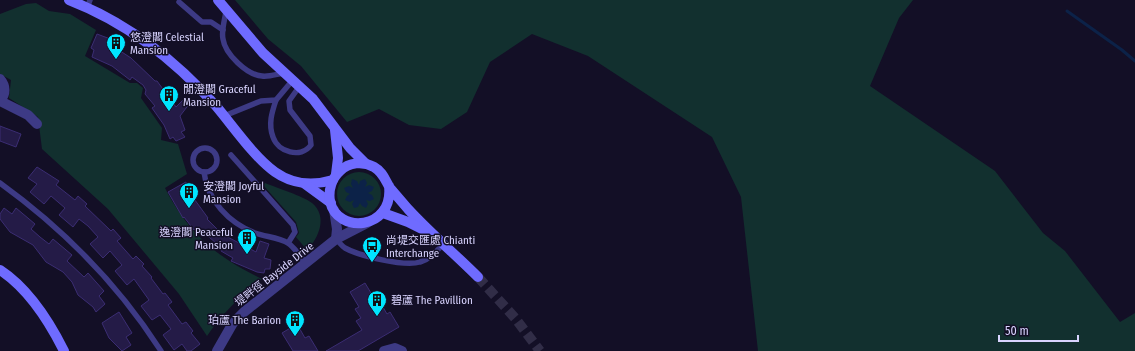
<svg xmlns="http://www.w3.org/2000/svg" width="1135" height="351" font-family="'Fira Sans Condensed','Noto Sans TC',sans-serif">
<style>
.green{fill:#12302f}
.water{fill:#0c2248}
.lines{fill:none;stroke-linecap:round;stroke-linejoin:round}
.stream{stroke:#0c2248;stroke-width:3}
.building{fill:#241b47;stroke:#3b2d73}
.secondary-tunnel{stroke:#312d47;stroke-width:10;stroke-dasharray:10 5;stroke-linecap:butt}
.lane{stroke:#3d3a85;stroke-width:5.5}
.street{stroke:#3d3a85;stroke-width:10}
.secondary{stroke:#6f6bff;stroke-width:10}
.labels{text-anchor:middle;stroke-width:3;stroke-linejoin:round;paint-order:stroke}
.poi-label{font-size:11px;fill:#d9d4ff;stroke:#130f26;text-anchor:start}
.street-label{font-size:11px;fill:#d9d4ff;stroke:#130f26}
</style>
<rect width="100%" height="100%" fill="#130f26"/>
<g class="green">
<path d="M235 0H913L899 18 870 86 995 171 1043 233 1065 251 1120 322 1135 313V351H758L741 197 712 137 588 56 532 34 490 62 467 112 441 129 409 125 379 109 347 122 301 66 268 39Z"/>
<path d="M36 3 49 11 70 14 96 30 85 56 130 83H137L143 88 141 98 162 128 161 140 178 144 187 174 165 188C188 233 216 257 262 279 239 297 224 312 207 336L179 294 108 209 42 149 38 117 9 98 11 80 0 74V14L26 4Z"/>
<circle cx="359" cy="194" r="22"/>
<path d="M265 183C277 188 303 196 312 203 328 216 319 238 307 250L296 237 299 233 296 222 263 185Z"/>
</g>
<path class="water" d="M352 179 357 181 359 185 360 181 365 179 367 183 365 187 369 185 374 187 372 191 368 193 372 195 374 199 370 201 366 200 368 204 366 208 362 206 360 203 358 207 354 208 352 204 354 200 350 202 345 200 347 196 350 194 346 192 344 188 349 186 353 188 351 184Z"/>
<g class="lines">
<path class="stream" d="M1067 11 1122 50 1135 61"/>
</g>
<g class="building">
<path d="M97 34 113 40 111 45 131 58 155 81H157L176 107 185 98 190 103 180 116 185 130 181 132 185 137 176 141 173 137 170 139 164 125 152 108 155 106 145 94 146 90 143 85 132 77 130 80 112 66 92 57 94 50 91 48Z"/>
<path d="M0 126 21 134 16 147 0 141Z"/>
<path d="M37 167 59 181 56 185 75 200 78 196 87 204 85 206 111 231 113 229 121 238 117 241 133 259 136 256 144 264 142 266 152 277 151 278 163 294 165 293 172 302 168 305 182 324 186 322 193 331 191 333 200 344 191 351H187L182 344 174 350 163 335 171 329 160 315 152 320 141 306 149 300 134 279 127 285 115 271 122 265 110 251 103 258 90 244 98 237 88 226 79 219 73 227 59 215 65 208 51 196 44 204 30 192 37 184 28 178Z"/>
<path d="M186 182 192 196 208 218 207 219 222 234 256 252 260 241 269 244 264 258 271 260 270 269H265L264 273 257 272 231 261 233 258 221 251 222 248 197 227 194 230 184 217 183 218 168 192Z"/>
<path d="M4 208 12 214 16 208 35 224 31 229 40 237 49 244 53 239 72 255 67 261 84 277 88 273 104 291 99 296 105 304 96 312 93 307 78 295 72 282 63 272 46 262 33 245 10 232 0 219V214Z"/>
<path d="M365 283 374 298 377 297 387 314 390 312 399 327 358 351H326L362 330 356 321 361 318 355 309 359 307 350 292Z"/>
<path d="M119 312 132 333 126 337 131 345 122 351 109 338 102 323Z"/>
<path d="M297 324 305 338 309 336 318 351H293L282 333Z"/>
</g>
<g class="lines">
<path class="secondary-tunnel" d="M478 277 515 318 540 351"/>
<g class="lane">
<path d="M179 2 202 22H211L223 30"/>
<path d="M87 8 90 0"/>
<path d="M226 11C225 19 221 31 223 39 225 54 247 75 262 76 269 77 277 74 284 73"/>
<path d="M276 100C272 112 268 124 273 137 278 152 301 159 311 145L310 136 290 110 289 101 299 87"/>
<path d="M224 116 261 101 276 100 292 81"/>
<circle cx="205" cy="160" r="12"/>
<path d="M231 155 293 225 295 232 288 243"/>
<path d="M204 172C207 200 229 223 255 233 266 237 278 237 288 243 295 248 301 257 306 264"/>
<path d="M0 183C65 230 118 284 161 351"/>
<path d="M336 239C339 242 342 246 345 248 359 256 405 267 420 262 430 259 437 251 444 243"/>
</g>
<g class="street">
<path d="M0 79C6 86 6 94 0 101L28 115 37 124"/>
<path d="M334 210 337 229 336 239"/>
<path d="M217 351 233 323 244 312 336 239 367 223"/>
<path d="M384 351 395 348 402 351"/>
</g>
<g class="secondary">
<path d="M69 0C126 22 176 61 216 106 233 126 254 157 275 172 292 184 313 186 333 180"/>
<path d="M218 0 263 53 313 99 350 148 365 163"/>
<path d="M335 130 338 158 336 174"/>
<path d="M305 184 331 203"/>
<path d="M389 186C394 230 337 235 330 201 328 190 332 178 340 171 349 162 363 161 374 167 383 172 385 180 390 188 396 195 402 202 408 209 430 233 455 254 478 277"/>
<path d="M383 213 408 222 424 230"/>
<path d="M0 270C29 289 49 321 64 351"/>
</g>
</g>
<defs>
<symbol id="building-pin" viewBox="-11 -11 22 30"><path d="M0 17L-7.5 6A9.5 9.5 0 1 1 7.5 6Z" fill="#00e5ff" stroke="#130f26"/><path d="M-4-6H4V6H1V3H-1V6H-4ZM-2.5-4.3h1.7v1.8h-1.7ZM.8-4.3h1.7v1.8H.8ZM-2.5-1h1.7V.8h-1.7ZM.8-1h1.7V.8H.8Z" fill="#111"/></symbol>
<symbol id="bus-pin" viewBox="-11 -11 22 30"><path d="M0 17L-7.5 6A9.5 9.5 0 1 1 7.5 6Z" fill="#00e5ff" stroke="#130f26"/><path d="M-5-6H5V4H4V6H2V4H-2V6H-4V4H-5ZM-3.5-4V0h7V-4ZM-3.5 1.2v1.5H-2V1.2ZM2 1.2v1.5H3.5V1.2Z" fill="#111"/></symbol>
</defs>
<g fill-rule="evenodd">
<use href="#building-pin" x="105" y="32" width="22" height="30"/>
<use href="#building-pin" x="158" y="84" width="22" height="30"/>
<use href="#building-pin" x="178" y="181" width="22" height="30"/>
<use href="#building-pin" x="236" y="227" width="22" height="30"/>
<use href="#bus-pin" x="361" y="235" width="22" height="30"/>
<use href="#building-pin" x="366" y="289" width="22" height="30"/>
<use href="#building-pin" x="284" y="309" width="22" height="30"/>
</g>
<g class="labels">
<g class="poi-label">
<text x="130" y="41">悠澄閣 Celestial<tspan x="130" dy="13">Mansion</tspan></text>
<text x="183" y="93">閒澄閣 Graceful<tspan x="183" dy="13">Mansion</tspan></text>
<text x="203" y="190">安澄閣 Joyful<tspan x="203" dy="13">Mansion</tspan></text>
<text x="233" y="236" text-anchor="end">逸澄閣 Peaceful<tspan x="233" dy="13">Mansion</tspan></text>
<text x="386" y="244">尚堤交匯處 Chianti<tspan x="386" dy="13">Interchange</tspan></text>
<text x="391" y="304">碧蘆 The Pavillion</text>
<text x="281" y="324" text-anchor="end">珀蘆 The Barion</text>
</g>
<g class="street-label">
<text transform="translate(274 274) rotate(-38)" y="4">堤畔徑 Bayside Drive</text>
</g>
</g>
<path d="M999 335v6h79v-6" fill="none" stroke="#d9d4ff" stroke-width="2"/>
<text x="1005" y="335" font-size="12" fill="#d9d4ff" stroke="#130f26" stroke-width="3" paint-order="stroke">50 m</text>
</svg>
